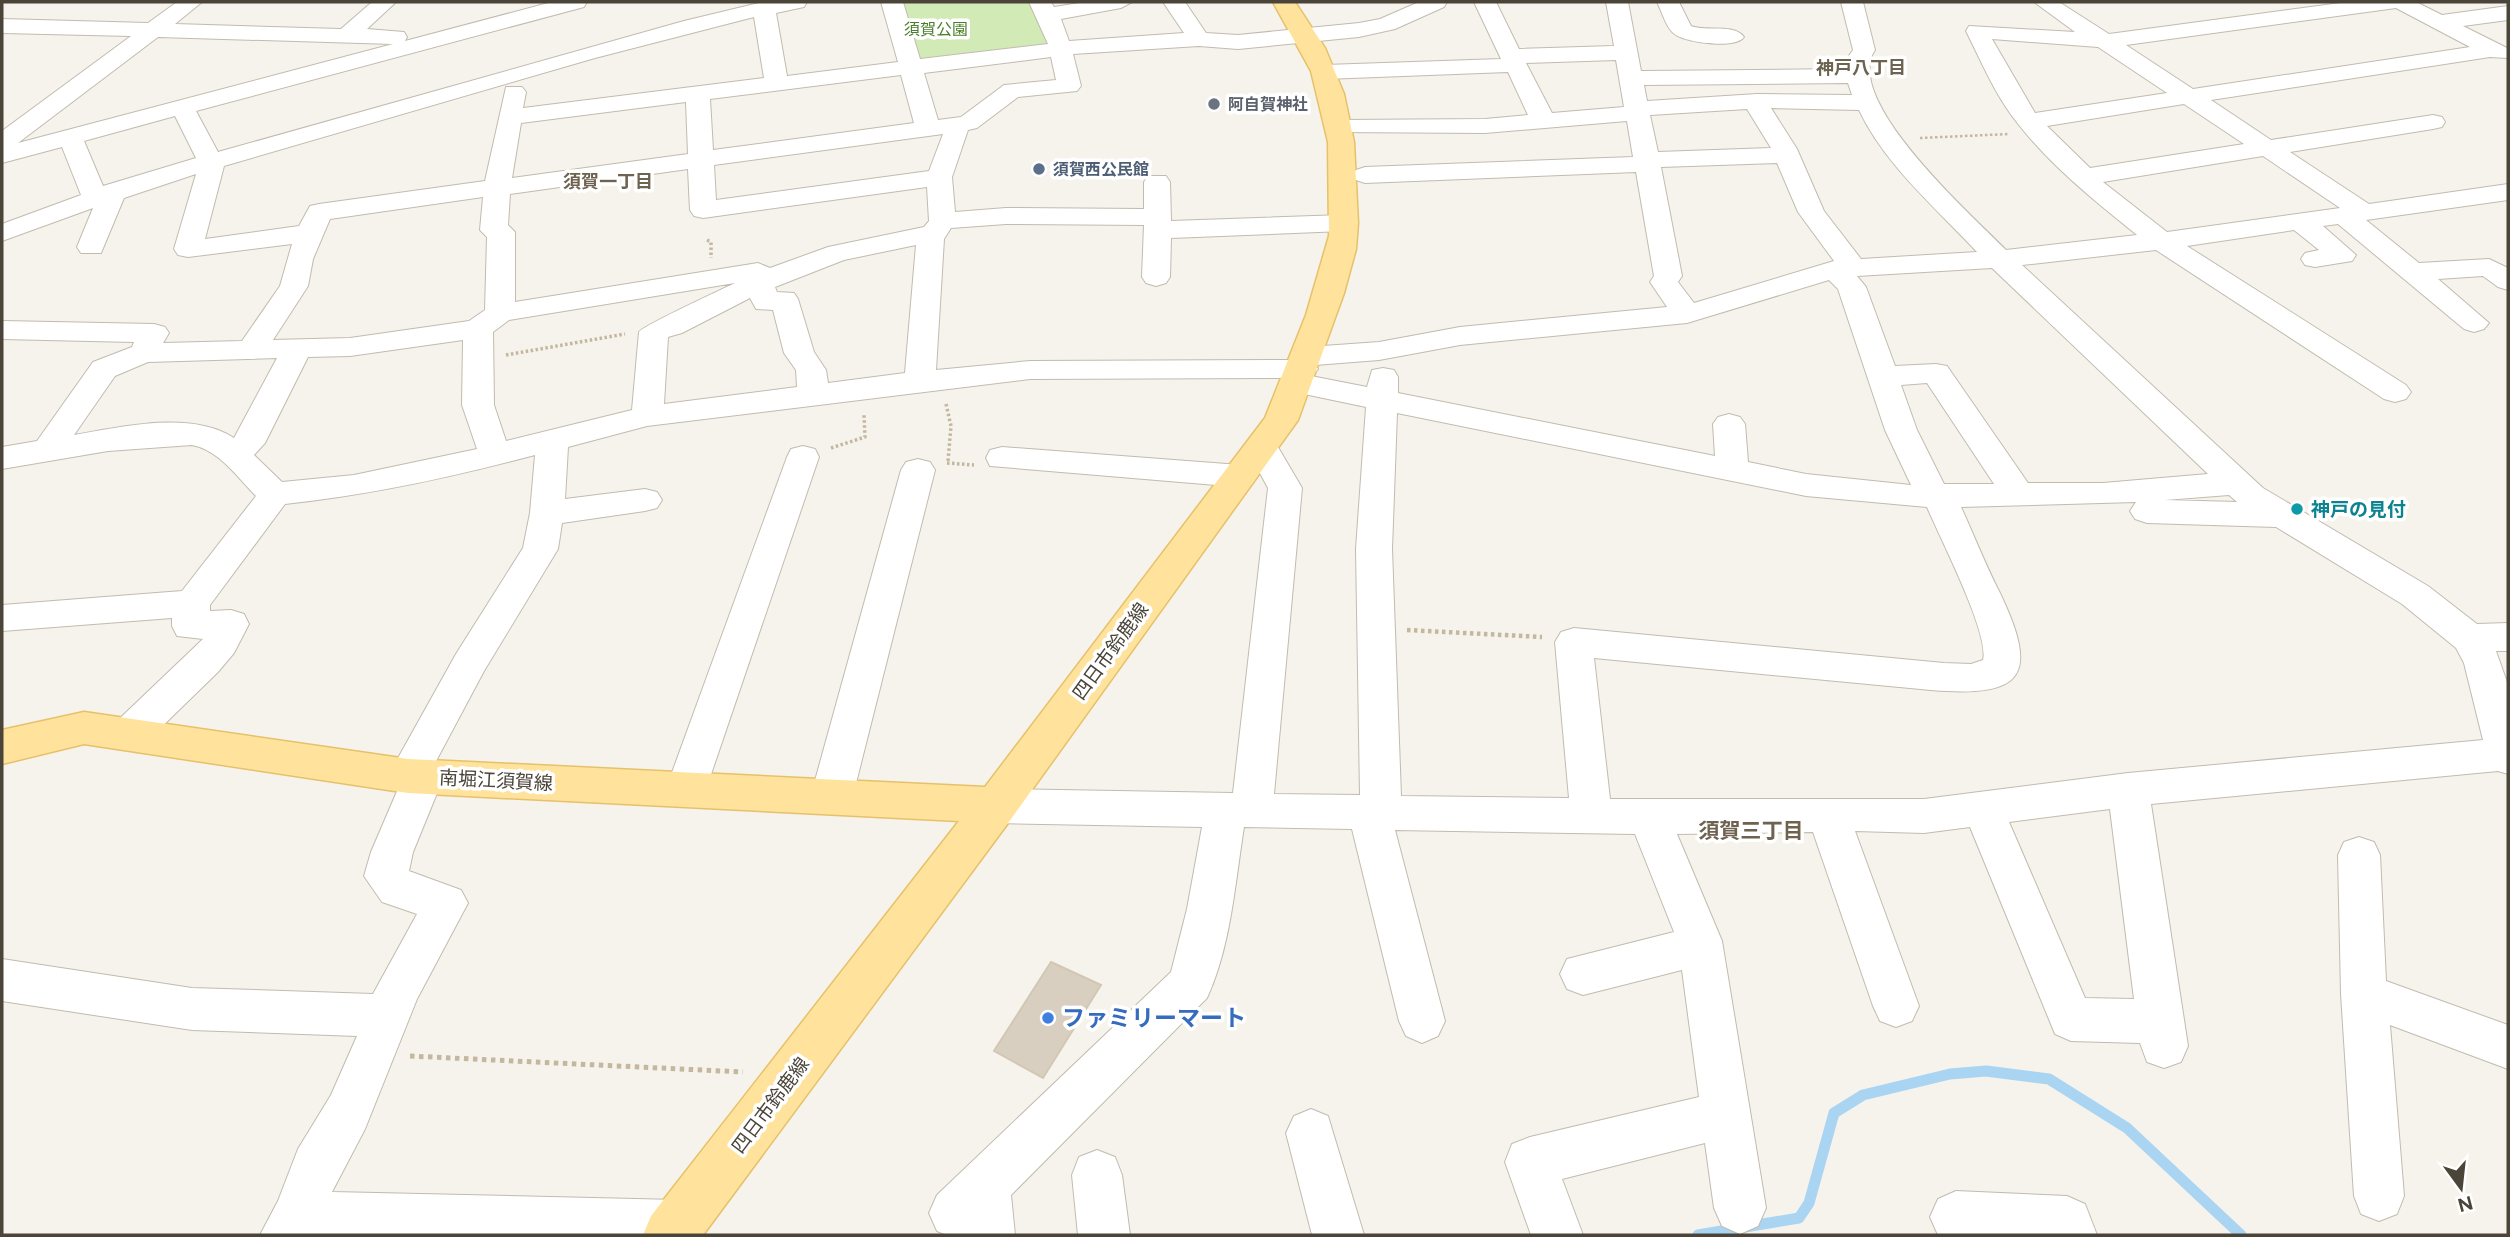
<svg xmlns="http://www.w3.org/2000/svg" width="2510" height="1237" font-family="Figtree,'Noto Sans JP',sans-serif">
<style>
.green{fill:#d2eab5}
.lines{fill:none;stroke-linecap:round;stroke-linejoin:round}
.stream{stroke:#a9d4f2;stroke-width:11}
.building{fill:#d8cfc1;stroke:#d3c7b4;stroke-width:2}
.minor-casing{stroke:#c2bbae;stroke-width:2}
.major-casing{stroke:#e6c16a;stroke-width:3}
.path-far3{stroke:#c4b79f;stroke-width:2.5;stroke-dasharray:2.5 2.5;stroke-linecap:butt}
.path-far2{stroke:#c4b79f;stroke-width:3.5;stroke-dasharray:2.5 2.5;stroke-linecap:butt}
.path-far1{stroke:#c4b79f;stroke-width:4.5;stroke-dasharray:3.5 3.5;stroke-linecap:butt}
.path{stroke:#c4b79f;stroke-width:5;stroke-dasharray:4.5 4.5;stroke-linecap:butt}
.minor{fill:#fff;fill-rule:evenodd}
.major{fill:#ffe39c;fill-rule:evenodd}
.worship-dot{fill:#6b7280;stroke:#fff;stroke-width:2.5}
.service-dot{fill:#5c6f8a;stroke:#fff;stroke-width:2.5}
.culture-dot{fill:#0f9aa8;stroke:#fff;stroke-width:2.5}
.shop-dot{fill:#3f7fe0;stroke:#fff;stroke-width:2.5}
.labels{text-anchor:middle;stroke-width:7;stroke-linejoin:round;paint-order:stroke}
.far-park-label{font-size:16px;fill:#4a7f2a;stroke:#fff}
.far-worship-label{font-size:16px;font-weight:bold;fill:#5b616d;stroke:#fff;text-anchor:start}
.far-service-label{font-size:16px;font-weight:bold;fill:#4e5e75;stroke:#fff;text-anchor:start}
.far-neighbourhood-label{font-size:18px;font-weight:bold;fill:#6e6250;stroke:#fff}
.culture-label{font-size:19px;font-weight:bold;fill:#0d838f;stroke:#fff;text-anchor:start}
.street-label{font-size:19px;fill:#4b4439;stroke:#fff}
.neighbourhood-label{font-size:21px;font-weight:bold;fill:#6e6250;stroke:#fff}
.near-shop-label{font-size:23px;font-weight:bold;fill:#366cbe;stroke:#fff;text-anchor:start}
</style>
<rect width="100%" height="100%" fill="#f6f3ec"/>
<path class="green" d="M899 2H1032L1052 43 914 59Z"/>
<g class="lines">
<path class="stream" d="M1698 1235 1799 1218 1809 1203 1834 1113 1863 1095 1950 1074 1986 1071 2049 1079 2127 1128 2241 1235"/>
</g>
<path class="building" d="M1051 962 1101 985 1043 1078 994 1051Z"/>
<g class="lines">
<defs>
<g id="minor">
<path d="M177 2H202L175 24 341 29 372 2H396L367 29 404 32 407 37 405 41 552 2H587L584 7 196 111 218 152 684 21 763 2H807L804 7 776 13 787 76 898 62 881 2H903L920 59 1048 44 1029 2H1051L1054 7 1086 2H1132L1121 8 1061 19 1069 41 1184 33 1163 2H1185L1206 33 1238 35 1359 23 1380 19 1419 2H1447L1444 7 1395 29 1359 37 1238 49 1199 46 1073 54 1081 86 1077 91 1018 97 977 128 968 130 952 177 955 212 1006 208 1144 209V182L1148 176H1166L1170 182 1171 221 1343 215 1353 217 1357 223 1353 229 1343 231 1171 238 1170 277 1166 283 1156 286 1146 283 1142 277 1144 225 1006 224 951 228 944 239 936 370 1030 361 1296 360 1294 356 1298 350 1309 347 1379 342 1460 327 1667 307 1650 282 1654 276 1636 172 1365 183 1356 180 1352 175 1356 170 1365 167 1633 157 1627 121 1485 133 1332 132 1329 127 1332 122 1341 120 1485 119 1528 115 1508 72 1325 79 1317 77 1313 72 1317 67 1325 65 1501 59 1474 2H1496L1519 49 1614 46 1606 2H1628L1641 71 1847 69 1848 57 1853 50 1841 2H1863L1875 50C1841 100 1973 216 2006 250L2137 235C2096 202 2052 167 2019 125 1996 97 1982 63 1966 31L1969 26 2075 32 2034 2H2059L2109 34 2348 2H2416L2442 15 2508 6V20L2463 26 2507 48V58L2490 57 2211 100 2271 140 2433 115 2442 117 2445 122 2442 127 2433 129 2290 152 2369 204 2508 184V200L2366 220 2419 263 2489 259 2508 268V290L2498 287 2483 276 2438 279 2489 323 2484 329 2474 332 2464 329 2338 224 2323 226 2356 255 2352 261 2315 267 2305 265 2301 259 2305 253 2319 250 2294 230 2187 246 2406 385 2411 392 2406 399 2395 402 2384 399 2156 250 2022 265 2263 488 2428 586 2477 624 2508 623V651H2496L2508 685V774L2498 771 2151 804 2188 1046 2181 1062 2164 1068 2147 1062 2140 1043 2071 1041 2055 1034 1970 827 1924 833 1855 831 1919 1006 1912 1021 1896 1027 1880 1021 1873 1006 1813 832 1677 834 1722 941 1766 1208 1758 1226 1740 1234 1722 1226 1714 1208 1705 1143 1562 1179 1583 1235H1531L1505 1162 1512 1144 1530 1137 1699 1097 1682 970 1583 995 1567 989 1560 974 1567 959 1674 932 1635 834 1395 830 1445 1021 1438 1036 1422 1043 1406 1036 1399 1021 1352 829 1244 827C1235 883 1231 946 1207 998L1011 1195 1015 1235H947L937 1231 929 1213 937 1195 1171 972 1187 909 1202 827 996 823 981 818 975 806 981 794 996 789 1233 793 1268 488 1247 449 1251 442 1263 438 1275 442 1302 488 1274 794 1360 795 1356 549 1366 407 1285 390 1281 383 1284 378 1030 379 647 426 568 447 565 499 645 489 657 492 662 500 657 508 645 511 562 523 558 549 484 671 435 763 444 776 413 852 409 871 461 890 468 903 417 999 365 1129 332 1192 678 1200 696 1208 704 1226 700 1235H260L278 1201 298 1149 331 1095 357 1036 192 1030 2 1001V959L192 988 373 994 417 914 382 902 364 876 371 852 398 789 394 788 388 776 456 654 523 548 530 513 535 455C452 477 371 495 285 504L210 605V611L231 610 244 614 249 624 234 653 218 672 144 744 130 749 116 744 110 733 116 722 203 639 177 636 172 626V618L2 631V605L182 591 256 496C237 477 219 450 192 445L108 451 2 469V447L37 441 93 362 132 347 134 342 2 339V321L154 324 165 327 169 333 163 343 242 341 280 286 292 244 188 257 178 255 174 249 196 174 124 198 101 253H81L77 247 93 208 2 241V224L81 195 62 147 2 163V131L131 36 2 33V19L148 23ZM2396 8 2470 47 2193 89 2126 45ZM754 17 764 78 523 108 526 92 522 87H506L485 181 319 204 310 206 299 226 205 239 224 166 595 58ZM158 37 393 44 18 143ZM1992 39 2098 47 2167 93 2035 113ZM1051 57 1056 80 1004 85 961 117 938 120 924 73ZM1616 60 1624 107 1552 113 1526 63ZM901 75 914 123 713 150 710 99ZM1848 83 1852 95 1757 94 1647 101 1644 85ZM686 102 688 154 512 178 521 123ZM2184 104 2244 144 2090 168 2047 126ZM1771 108 1859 110C1885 165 1936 208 1977 252L1861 259 1824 211 1797 149ZM1747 109 1771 148 1658 152 1650 115ZM175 116 196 158 103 186 84 141ZM943 134 929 171 716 200 714 165ZM2263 156 2340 208 2167 232 2103 182ZM1777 163 1798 212 1834 261 1694 303 1678 282 1682 276 1661 167ZM688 169 690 210 694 216 703 218 927 187 929 221 924 227 828 247 770 268 758 263 515 302V232L508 225 510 194ZM483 197 480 230 487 237 485 310 469 321 350 338 273 340 308 286 313 259 330 219ZM916 245 905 373 828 383 826 370 814 352 798 299 794 293 777 292 775 287 844 260ZM1992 268 2208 474 2103 483H2028L1947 366 1936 364 1895 366 1866 287 1857 276ZM1829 280 1838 289 1885 430 1911 485 1806 474 1748 462 1745 424 1740 417 1729 414 1718 417 1713 424 1715 456 1398 393V377L1394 370 1383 368 1372 370 1367 387 1311 376 1318 369 1315 365 1379 360 1460 345 1687 323ZM735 283C721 290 644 325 639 332L632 410 506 441 494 405 493 332 509 320ZM750 298 756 309 773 310 784 353 796 370 797 387 664 404 668 337 682 333ZM463 340 462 405 477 449 354 475 282 482 254 455 265 443 308 357 350 356ZM277 358 234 438C191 410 121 427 74 435L115 376 148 362ZM1927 383 1994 484H1944L1917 430 1901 385ZM1397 413 1806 496 1927 507C1939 536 1990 634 1983 660L1971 664 1944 663 1574 628 1561 632 1555 642 1569 798 1401 796 1392 549ZM2229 495 2237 502 2165 500ZM2136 502 2130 511 2135 519 2147 523 2276 527 2402 604 2456 648 2464 663 2483 740 2128 773 1924 799H1610L1594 658 1931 690C2026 698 2039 674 1999 591 1985 564 1974 535 1961 507ZM2110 809 2134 999 2085 998 2009 822Z"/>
<path d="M1657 2H1679L1691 26C1706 32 1734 23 1744 37 1736 49 1688 43 1676 35 1667 30 1662 12 1657 2Z"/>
<path d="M803 446 815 449 819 457 706 789 700 801 686 806 672 801 666 789 787 457 791 449Z"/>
<path d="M1002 447 1240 465 1252 468 1257 476 1252 484 1240 487 990 466 986 458 990 450Z"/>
<path d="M918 459 930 462 935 470 853 795 847 807 832 812 817 807 811 795 901 470 906 462Z"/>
<path d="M2359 837 2374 842 2380 855 2386 981 2508 1025V1069L2390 1025 2404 1196 2397 1214 2379 1221 2361 1214 2354 1196 2341 994 2338 855 2344 842Z"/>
<path d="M1311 1109 1328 1116 1364 1235H1312L1286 1133 1294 1116Z"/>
<path d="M1097 1150 1115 1157 1122 1175 1130 1235H1078L1072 1175 1079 1157Z"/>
<path d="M1956 1191 2067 1196 2085 1204 2097 1235H1938L1930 1217 1938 1199Z"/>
</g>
<path id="major" d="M1273 2H1295L1325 48 1344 94 1354 142 1358 223 1356 249 1344 293 1298 420 1011 819 703 1235H643L651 1216 959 821 408 793 84 744 2 764V730L84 712 408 759 985 787 1265 418 1306 315 1329 236 1328 142 1311 71Z"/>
</defs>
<use href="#minor" class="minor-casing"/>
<use href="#major" class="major-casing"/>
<path class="path-far3" d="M1920 138 2009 134"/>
<g class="path-far2">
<path d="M707 240 711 242V258"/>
<path d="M506 355 625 334"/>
<path d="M946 404 951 426 948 461"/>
<path d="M831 448 865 437 864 415"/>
<path d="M947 463 974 465"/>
</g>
<path class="path-far1" d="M1407 630 1542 637"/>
<path class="path" d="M410 1056 743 1072"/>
<use href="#minor" class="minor"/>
<use href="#major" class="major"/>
</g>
<circle class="worship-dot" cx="1214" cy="104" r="7"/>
<circle class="service-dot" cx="1039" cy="169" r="7"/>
<circle class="culture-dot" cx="2297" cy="509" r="7"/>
<circle class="shop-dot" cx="1048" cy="1018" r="7"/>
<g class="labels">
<g class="far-park-label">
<text x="936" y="35">須賀公園</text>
</g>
<g class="far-worship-label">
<text x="1228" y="110">阿自賀神社</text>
</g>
<g class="far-service-label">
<text x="1053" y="175">須賀西公民館</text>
</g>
<g class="far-neighbourhood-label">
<text x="1861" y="74">神戸八丁目</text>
<text x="608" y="188">須賀一丁目</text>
</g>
<g class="culture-label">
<text x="2311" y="516">神戸の見付</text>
</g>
<g class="street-label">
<text transform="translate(1110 651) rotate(-54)" y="7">四日市鈴鹿線</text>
<text transform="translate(496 780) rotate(3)" y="7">南堀江須賀線</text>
<text transform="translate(770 1105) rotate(-53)" y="7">四日市鈴鹿線</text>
</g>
<g class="neighbourhood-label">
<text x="1751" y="838">須賀三丁目</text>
</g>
<g class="near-shop-label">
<text x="1062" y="1026">ファミリーマート</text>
</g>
</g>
<rect width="2510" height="1237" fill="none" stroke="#4b4439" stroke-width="7"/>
<g transform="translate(2461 1188) rotate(165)" stroke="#ffffff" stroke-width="5" paint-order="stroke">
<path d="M0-5L12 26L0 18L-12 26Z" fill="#4b4439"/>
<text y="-10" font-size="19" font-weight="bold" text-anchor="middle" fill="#4b4439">N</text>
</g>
</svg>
